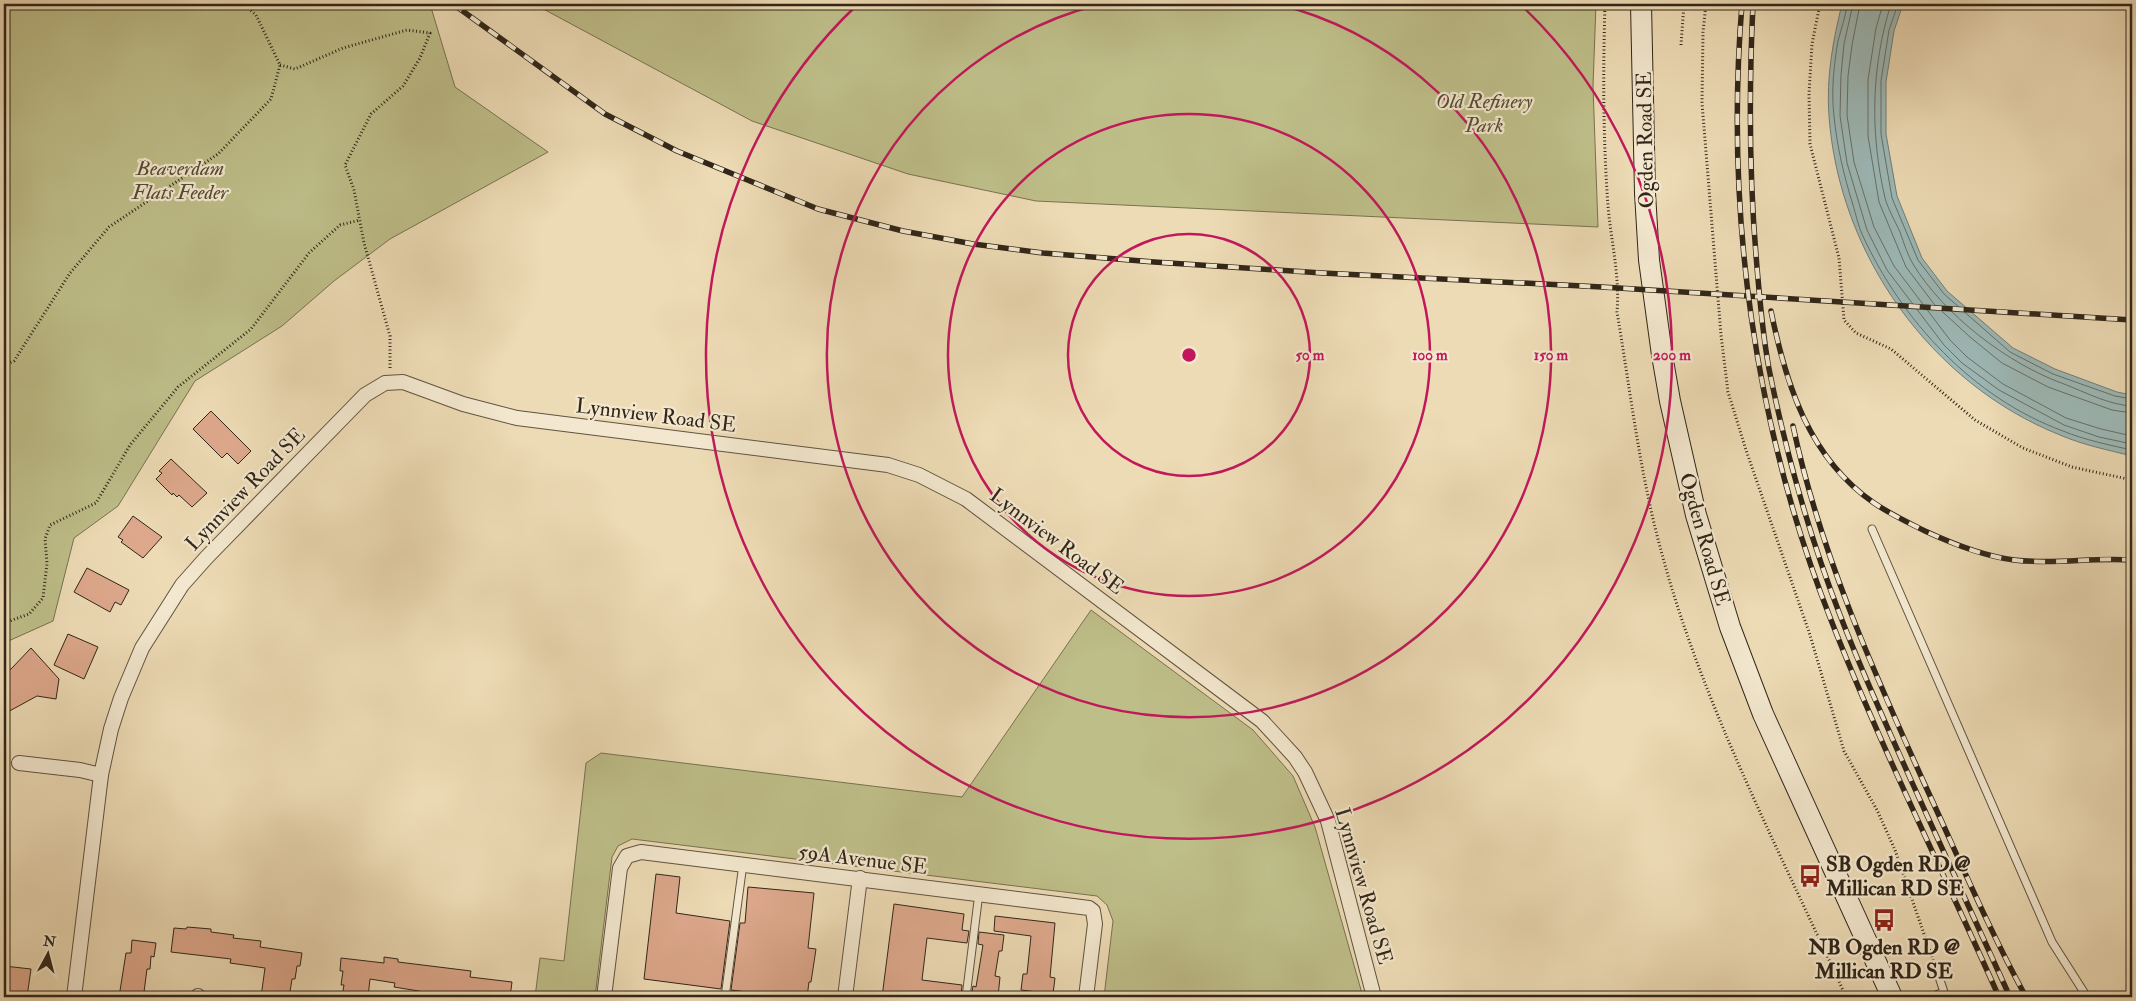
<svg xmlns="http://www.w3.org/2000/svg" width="2136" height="1001" font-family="'IM FELL Double Pica',serif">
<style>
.green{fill:#bebe89;stroke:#787251}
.water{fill:#9db9b7;stroke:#727e78}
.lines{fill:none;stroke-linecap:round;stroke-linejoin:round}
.shore{stroke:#677068;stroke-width:1}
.building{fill:#dda88c;stroke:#312619}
.lane-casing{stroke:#605340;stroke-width:9}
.street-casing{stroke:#605340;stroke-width:16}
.secondary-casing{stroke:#312619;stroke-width:22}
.path{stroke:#312619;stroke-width:3;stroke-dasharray:1 2.5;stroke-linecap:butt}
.lane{stroke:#f3e8cf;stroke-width:7}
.street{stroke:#f3e8cf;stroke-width:14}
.secondary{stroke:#f3e8cf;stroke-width:20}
.rail-casing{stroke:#312619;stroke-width:5.5}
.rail{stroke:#f3e8cf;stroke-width:4;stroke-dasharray:11;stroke-linecap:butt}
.ring{fill:none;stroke:#c2185b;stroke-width:2.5}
.labels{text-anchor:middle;stroke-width:4.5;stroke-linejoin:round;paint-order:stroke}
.park-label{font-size:21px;font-style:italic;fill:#544c35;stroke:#f3e8cf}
.street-label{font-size:21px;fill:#312619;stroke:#f3e8cf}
.poi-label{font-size:21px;font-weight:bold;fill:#312619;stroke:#f3e8cf;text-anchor:start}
.centre{fill:#c2185b;stroke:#f3e8cf;stroke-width:2.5}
.ring-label{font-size:15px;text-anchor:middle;font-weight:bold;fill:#c2185b;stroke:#f3e8cf;stroke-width:4.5;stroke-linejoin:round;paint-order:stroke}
</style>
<rect width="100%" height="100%" fill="#eddbb5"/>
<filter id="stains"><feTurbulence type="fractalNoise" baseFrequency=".004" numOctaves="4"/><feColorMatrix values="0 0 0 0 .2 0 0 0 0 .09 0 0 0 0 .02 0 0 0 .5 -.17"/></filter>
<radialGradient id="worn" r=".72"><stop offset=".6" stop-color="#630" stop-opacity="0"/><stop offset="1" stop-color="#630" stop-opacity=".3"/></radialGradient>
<g class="green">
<path d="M7 4H430L455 87 548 152 390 239 334 281 282 326 195 381 118 506 74 538 53 621 4 643V8Z"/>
<path d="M534 4H1596L1593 86 1598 227 1036 201 908 174 752 121Z"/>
<path d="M1091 610 1253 730 1293 776 1315 827 1363 997H1104L1113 921 1107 905 1097 896 632 839 618 846 612 857 595 997H535L540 958 564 961 586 763 601 753 962 797Z"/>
</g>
<path class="water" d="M1842 4H1903L1894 31 1886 82V134L1897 196 1922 258 1947 291 2013 348 2055 369 2117 392 2132 395V456C2108 450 2083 445 2060 435 1930 383 1839 254 1829 116 1826 78 1833 40 1842 4Z"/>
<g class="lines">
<g class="shore">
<path d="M1847 4C1846 16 1841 29 1838 41 1834 64 1831 92 1834 116 1837 147 1844 176 1853 205 1856 215 1858 225 1862 234 1901 320 1973 398 2063 431 2085 440 2109 445 2132 450"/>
<path d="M1853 4 1844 44 1841 75 1840 116 1847 163 1867 230 1887 270 1944 345 1962 363 1999 390 2064 425 2099 437 2132 444"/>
<path d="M1860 4 1852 45 1848 76 1847 115 1854 162 1874 227 1894 266 1950 340 1967 357 2003 384 2066 418 2101 429 2132 436"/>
<path d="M1883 4 1876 28 1868 80V136L1879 202 1906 267 1934 304 1970 337 2002 363 2048 387 2112 410 2132 413"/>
<path d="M1891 4C1871 67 1870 133 1885 198 1888 209 1895 221 1900 232 1904 243 1907 254 1913 264 1944 315 2008 364 2064 384 2085 392 2109 405 2132 406"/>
<path d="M1898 4 1889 30 1881 81V134L1892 198 1918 260 1944 294 2010 352 2053 374 2115 396 2132 399"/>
</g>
</g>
<g class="building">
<path d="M211 411 251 451 238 464 227 453 222 458 193 429Z"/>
<path d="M171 459 207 493 192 507 179 495 177 497 173 493 172 495 156 479 162 473 159 471Z"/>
<path d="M133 516 162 537 143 558 121 542 123 540 118 537Z"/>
<path d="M87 568 129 590 121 605 115 602 110 612 74 592Z"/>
<path d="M68 634 98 647 84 679 54 665Z"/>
<path d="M31 648 59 679 56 699 37 696 4 714V673L11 669Z"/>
<path d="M656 874 680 877 676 913 730 921 721 989 644 979Z"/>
<path d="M748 887 814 893 808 948 816 949 811 982H809L807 997H784L731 990 740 923H745Z"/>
<path d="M894 904 964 914 962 930 969 931 967 943 927 938 922 980 962 985 961 997H882Z"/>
<path d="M995 916 1055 923 1050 977 1055 978 1053 994 1021 990 1023 974H1027L1031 936 994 931Z"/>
<path d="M187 927 211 929V932L234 935 233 938 261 941 260 947 302 953 300 966H297L295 979H292L290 992 288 991 287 997H261L265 968 230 963 231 959 171 952 174 928 186 929Z"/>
<path d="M979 932 1004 935 1002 951H999L995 976 1000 977 998 997H971L973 986 976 987 983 945 978 944Z"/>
<path d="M132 940 156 943 154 957 151 956 150 969H147L144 992H138L137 997H119L126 953H131Z"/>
<path d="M384 957 398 959V962L471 971 470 977 512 982 510 997H490L455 993 454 996 431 993 394 987 395 983 370 979 368 997H342L344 985H341L343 971H340L341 958 384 963Z"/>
<path d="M4 966 31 969 27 997H4Z"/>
</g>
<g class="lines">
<defs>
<g id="lane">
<path d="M1872 529 2052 942 2087 997"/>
<path d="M725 997 743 864"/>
<path d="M966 997 979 893"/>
<path d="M1930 997 1944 992 1936 968"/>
</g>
<g id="street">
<path d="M19 763 80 770 101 775"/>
<path d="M198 996 199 997"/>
<path d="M74 997 101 775 111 729 121 698 142 648 182 585 206 558 365 395 385 383 403 382 463 404 517 418 888 465 919 475 966 499 1262 721 1295 757 1305 772 1328 821 1374 997"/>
<path d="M604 997 620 868 627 856 641 852 1089 908 1093 911 1095 924 1086 997"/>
<path d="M845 997 860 878"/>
</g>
<path id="secondary" d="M1641 4 1645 193 1649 260 1662 355 1670 401 1696 515 1730 627 1763 714 1892 997"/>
</defs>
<use href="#lane" class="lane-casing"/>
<use href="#street" class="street-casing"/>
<use href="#secondary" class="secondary-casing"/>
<g class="path">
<path d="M1605 4C1603 71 1603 138 1608 206 1611 241 1620 276 1617 312 1630 389 1639 467 1659 543 1700 701 1779 849 1846 997"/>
<path d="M1706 4 1703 32 1702 103 1721 335 1728 392 1746 450 1810 635 1844 751 1877 810 1895 850 1933 960"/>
<path d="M1820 4 1812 44 1809 94 1810 144 1839 258 1844 320 1856 333 1891 349 1975 420 2023 448 2072 467 2132 480"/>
<path d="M1681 45 1684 4"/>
<path d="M280 65 295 69 343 48 407 30 430 33 420 58 403 86 371 114 345 165 354 190 364 243 390 336V368"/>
<path d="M4 365 14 361 70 273 109 227 218 154 271 99 280 65 256 15 243 4"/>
<path d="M4 623 29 614 43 598 47 563 45 539 50 525 96 503 130 445 178 387 251 329 309 253 340 225 360 220"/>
</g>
<use href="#lane" class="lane"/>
<use href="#street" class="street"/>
<use href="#secondary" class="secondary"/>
<defs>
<g id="rail">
<path d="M453 4 605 114 677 151 818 209 903 231 973 244 1043 253 1154 262 1322 273 1602 287 2132 320"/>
<path d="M1742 4C1725 212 1754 425 1831 620 1881 748 1943 871 1999 997"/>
<path d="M1753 4C1749 88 1749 171 1756 255 1759 293 1762 331 1769 369 1786 453 1809 535 1840 615 1861 670 1886 724 1910 778 1943 851 1977 924 2010 997"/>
<path d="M1771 311C1786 385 1809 458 1874 503 1890 514 1907 522 1925 531 1953 544 1983 556 2014 560 2054 565 2093 557 2132 560"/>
<path d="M1793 426C1820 552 1872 668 1925 785 1958 856 1988 928 2026 997"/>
</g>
</defs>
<use href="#rail" class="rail-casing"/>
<use href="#rail" class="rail"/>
</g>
<g class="ring">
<circle cx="1189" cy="355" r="121"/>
<circle cx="1189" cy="355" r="241"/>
<path d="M1277 4A362 362 0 1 1 1101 4"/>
<path d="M1521 5A483 483 0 1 1 857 5"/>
</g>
<defs>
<symbol id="bus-bare" viewBox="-9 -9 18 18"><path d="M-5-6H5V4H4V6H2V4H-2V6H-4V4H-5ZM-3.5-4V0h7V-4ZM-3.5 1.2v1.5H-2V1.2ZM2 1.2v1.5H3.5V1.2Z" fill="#8f2418" stroke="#f3e8cf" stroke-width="2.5" paint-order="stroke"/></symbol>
</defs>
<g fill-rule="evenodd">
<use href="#bus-bare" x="1794" y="860" width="32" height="32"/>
<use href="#bus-bare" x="1868" y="904" width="32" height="32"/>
</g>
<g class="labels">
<g class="park-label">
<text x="1484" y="108">Old Refinery<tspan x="1484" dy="24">Park</tspan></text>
<text x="180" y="175">Beaverdam<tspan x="180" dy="24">Flats Feeder</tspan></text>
</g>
<g class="street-label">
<text transform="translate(1645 140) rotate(-91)" y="7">Ogden Road SE</text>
<text transform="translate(656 415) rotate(7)" y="7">Lynnview Road SE</text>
<text transform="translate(245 489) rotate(-46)" y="7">Lynnview Road SE</text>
<text transform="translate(1705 539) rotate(74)" y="7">Ogden Road SE</text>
<text transform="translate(1057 541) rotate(37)" y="7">Lynnview Road SE</text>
<text transform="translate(863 859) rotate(7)" y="7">59A Avenue SE</text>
<text transform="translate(1364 886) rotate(74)" y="7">Lynnview Road SE</text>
</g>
<g class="poi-label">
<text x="1826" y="871">SB Ogden RD @<tspan x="1826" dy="24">Millican RD SE</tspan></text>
<text x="1884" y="954" text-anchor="middle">NB Ogden RD @<tspan x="1884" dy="24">Millican RD SE</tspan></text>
</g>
</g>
<circle cx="1189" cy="355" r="8" class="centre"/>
<g class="ring-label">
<text x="1310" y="360">50 m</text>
<text x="1430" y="360">100 m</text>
<text x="1551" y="360">150 m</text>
<text x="1672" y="360">200 m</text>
</g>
<rect width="2136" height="1001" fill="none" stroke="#eddbb5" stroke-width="20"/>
<rect x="5" y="5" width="2126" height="991" fill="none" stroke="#312619" stroke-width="2.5"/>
<rect x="10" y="10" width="2116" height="981" fill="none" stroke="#312619"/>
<g transform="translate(48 954) rotate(7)" stroke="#f3e8cf" stroke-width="4" paint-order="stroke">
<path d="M0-4L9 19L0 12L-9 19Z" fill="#312619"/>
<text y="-8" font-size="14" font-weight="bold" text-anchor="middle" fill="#312619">N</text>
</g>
<rect width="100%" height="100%" filter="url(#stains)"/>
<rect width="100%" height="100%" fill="url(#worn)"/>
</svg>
